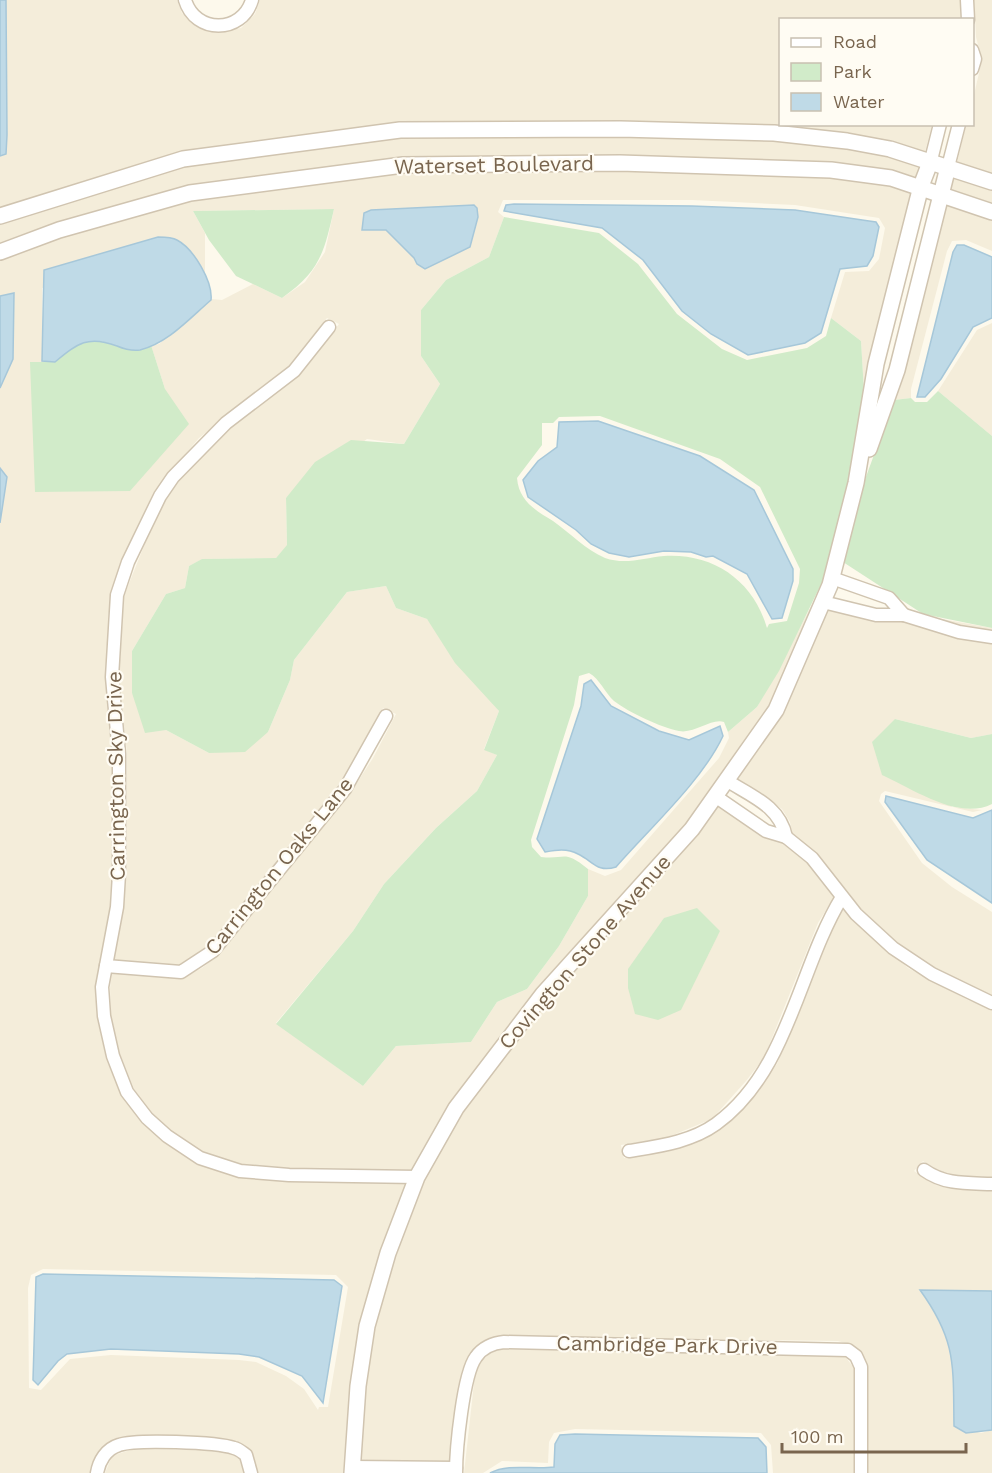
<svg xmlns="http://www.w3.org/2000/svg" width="992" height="1473" font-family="'Work Sans',sans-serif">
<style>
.residential{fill:#f4edda;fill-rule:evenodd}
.green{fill:#d1ebc9;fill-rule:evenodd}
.water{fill:#bfdae7;stroke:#a6c7d9;stroke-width:1.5}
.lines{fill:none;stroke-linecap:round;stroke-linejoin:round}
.minor-casing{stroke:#d0c4b0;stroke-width:15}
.tertiary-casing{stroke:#d0c4b0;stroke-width:18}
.minor{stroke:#fff;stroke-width:12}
.tertiary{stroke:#fff;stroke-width:15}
.labels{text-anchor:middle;stroke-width:4.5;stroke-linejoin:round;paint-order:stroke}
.street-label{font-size:21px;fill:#79654e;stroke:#fffcf3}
</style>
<rect width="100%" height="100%" fill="#fdf9ec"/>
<g class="residential">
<path d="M6 0H177L182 13 200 29 220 32 241 28 255 14 260 0H960L961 19 780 20V124L932 125 925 152 892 143 399 124 181 153 0 209V156L6 154Z"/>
<path d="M974 0H992V175L957 163 966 125 972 124 973 99 982 60 976 37Z"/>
<path d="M620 136 774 139 846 147 922 164 916 178 892 171 832 164 620 157 188 187 0 245V223L185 165 401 137Z"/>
<path d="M620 170 831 176 890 184 912 190 864 391 861 341 831 318 845 272 869 271 879 259 885 228 879 218 795 205 692 200H503L498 212 504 217 489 257 446 280 421 310V356L440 384 404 444 367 439 286 498 287 546 276 558 203 559 189 566 185 588 166 594 132 651V693L166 730 209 753 268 732 290 680 294 660 347 592 386 586 396 608 427 619 499 711 484 749 497 755 477 791 436 828 384 884 353 931 276 1023 363 1086 396 1046 471 1042 497 1002 527 989 559 946 588 896V869L605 876 621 870 719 758 729 738 728 732 757 707 824 582 769 707 686 825 412 1170 289 1168 241 1164 203 1152 172 1132 153 1114 134 1089 120 1054 111 1016 110 988 112 973 181 978 202 968 218 955 351 792 373 758 396 714 383 708 360 752 339 785 208 946 179 966 114 960 127 874V754L119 677 124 596 150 531 166 499 179 481 230 428 299 375 339 324 327 318 288 367 199 438 153 493 122 560 110 595 105 677 112 755V874L110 906 95 986 97 1018 106 1058 121 1095 142 1123 163 1141 195 1163 239 1177 289 1181 407 1183 360 1325 350 1386 345 1473H258L253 1454 238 1442 215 1438 133 1436 118 1438 103 1446 91 1465 90 1473H0V523L7 477 0 468V388L13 359 14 294 0 296V259L61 236 192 199 403 171ZM334 209 325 252 305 282 282 298 253 284 222 300 211 299 159 344 151 345 165 389 30 363H49L43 361 42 288 186 246 205 276V233L193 211ZM478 217 470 247 414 258 386 230ZM43 1269 336 1275 348 1287 328 1407H319L318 1410 304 1389 286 1376 256 1362 239 1360 111 1355 70 1359 41 1390 29 1388 28 1288 31 1275Z"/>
<path d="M954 176 992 188V205L950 190Z"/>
<path d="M947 203 992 219V251L966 240 952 241 947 251 911 389V398L894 400 905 372Z"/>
<path d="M992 323V436L938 391 977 330Z"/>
<path d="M827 609 874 621H903L956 638 992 643V734L971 738 895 719 952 807 982 810 973 812 885 791 881 794 879 801 922 863 952 887 992 912V995L935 969 898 943 862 910 818 855 792 834 790 822 782 809 736 779Z"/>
<path d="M936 618 992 628V630L961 626Z"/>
<path d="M717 805 762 836 782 843 807 863 834 897 818 923 764 1058 746 1081 712 1119 666 1138 621 1145 624 1158 670 1151 699 1141 722 1128 740 1110 777 1064 831 928 843 909 908 968 968 1000 992 1009V1178L952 1176 941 1174 923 1161 914 1171 936 1185 951 1189 992 1190V1291L921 1290 945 1327 953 1359 954 1426 981 1433 992 1430V1473H868V1367L860 1351 852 1345 838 1341 492 1337 471 1352 462 1370 450 1461 360 1460 364 1387 374 1327 395 1255 424 1178 462 1111 549 998Z"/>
<path d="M496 1349 844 1355 854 1368V1473H773L771 1445 761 1433 575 1429 554 1433 549 1442 548 1463 502 1461 483 1473H464L475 1374 482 1360Z"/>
<path d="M133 1449 212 1450 233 1454 240 1459 244 1473H105L112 1456Z"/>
</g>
<g class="green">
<path d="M334 209C324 253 320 271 282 298L236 276 209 240 193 211Z"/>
<path d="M504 217 599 233 638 264 677 314 722 349 747 360 807 348 826 336 831 318 861 341 864 391 849 482 825 576 779 671 757 707 728 732 724 722C711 718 695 734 679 731 662 728 628 712 614 701 605 693 600 679 589 673L579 676 574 705 531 840 532 847 541 857C566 860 563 849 588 869V896L559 946 527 989 497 1002 471 1042 396 1046 363 1086 276 1024 353 931 384 884 436 828 477 791 497 755 484 750 499 711 455 663 427 619 396 608 386 586 347 592 294 660 290 680 268 732 245 752 209 753 166 730 145 733 132 693V651L166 594 185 588 189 566 202 559 276 558 287 545 286 498 315 462 351 440 404 444 440 384 421 356V310L446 280 489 257ZM600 416 720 459 760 487 800 569 799 583 787 621 769 624 767 628C753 580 713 553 664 556 644 558 625 565 605 558 586 550 570 533 553 521 535 510 519 501 517 478L542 445V423H553L559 417Z"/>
<path d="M91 339C113 342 129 354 151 345L165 389 189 424 130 491 35 492 30 362H55L73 347Z"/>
<path d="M938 391 992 436V628L923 614 843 562 863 485 894 400 911 398 915 402H927Z"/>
<path d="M895 719 971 738 992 734V804C959 821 913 789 882 775L872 742Z"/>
<path d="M697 908 720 931 681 1010 658 1020 635 1014 628 988V969L664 918Z"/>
</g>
<g class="water">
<path d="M0 0H6L7 135 6 154 0 156Z"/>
<path d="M514 204 692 206 795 210 869 221 876 222 879 227 873 256 867 266 840 269 821 333 805 343 748 355 711 334 682 311 643 260 602 228 504 211 506 205Z"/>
<path d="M474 205 477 208 478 217 470 247 425 269 417 264 414 258 386 230H362L364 213 371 210Z"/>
<path d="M158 237C164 237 172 237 177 240 194 249 213 282 211 300 189 319 168 343 140 350 132 351 124 349 117 346 88 335 78 343 55 362L42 361 44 270Z"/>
<path d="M957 245H964L992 257V318L973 327 941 379 925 397H917L953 252Z"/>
<path d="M14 293 13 359 0 388V296Z"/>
<path d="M598 421 700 456 754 490 793 569V581L782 618 772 619 747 574 713 556 706 557 691 552 664 551 629 557 609 553 591 544 576 530 528 497 523 480 538 461 557 447 559 422Z"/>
<path d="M0 468 7 477 0 523Z"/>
<path d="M591 680 611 706 659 731 689 740 720 726 723 736C702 781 649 829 616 867 597 873 593 861 578 854 567 848 556 850 545 852L537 839 581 706 584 684Z"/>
<path d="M886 796 973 818 992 810V903L927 860 885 802Z"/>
<path d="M43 1274 334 1280 342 1286 323 1403 302 1376 259 1357 239 1354 111 1349 67 1354 58 1361 38 1385 33 1380 36 1277Z"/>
<path d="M920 1290 992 1291V1430L966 1433 954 1426C953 1366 957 1341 920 1290Z"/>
<path d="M575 1434 758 1438 766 1447 767 1473H490C509 1463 533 1470 554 1467L555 1444 560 1435Z"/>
</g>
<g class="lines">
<defs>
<g id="minor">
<path d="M185 0C195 34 242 34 252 0"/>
<path d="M967 0 968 20"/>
<path d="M972 50 975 59 972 69"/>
<path d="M931 160 940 124"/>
<path d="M948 167 959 124"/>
<path d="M329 327 294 371 226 423 173 477 160 496 128 562 117 595 112 677 119 754V874L117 907 102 987 104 1016 113 1056 127 1092 147 1118 167 1136 200 1158 240 1171 289 1175 417 1177"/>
<path d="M823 602 876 615H904L889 598 832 578"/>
<path d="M904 615 959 632 992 637"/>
<path d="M715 796 766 831 786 837C780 806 751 796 726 780"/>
<path d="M786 837 812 858 856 914 893 948 932 974 992 1003"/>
<path d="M106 966 181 972 213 951 345 789 386 716"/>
<path d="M629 1151C659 1146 691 1142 716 1124 789 1071 798 969 842 897"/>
<path d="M924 1170C945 1185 967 1183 992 1184"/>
<path d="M352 1467 456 1468"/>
<path d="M97 1473C99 1461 106 1449 119 1445 135 1439 217 1442 234 1448 239 1449 243 1453 246 1455L251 1473"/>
<path d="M456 1473C456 1450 463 1374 476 1357 482 1348 493 1343 504 1342L848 1350 856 1356 861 1367V1473"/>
</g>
<g id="tertiary">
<path d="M0 216 183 159 400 130 620 129 774 133 847 141 890 149 992 182"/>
<path d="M0 252 59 230 190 193 403 165 620 163 831 170 891 178 992 212"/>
<path d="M869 449 897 370 948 167"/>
<path d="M352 1473 358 1386 367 1326 388 1253 417 1177 456 1108 543 994 692 829 776 710 830 585 856 483 876 364 921 186 931 160"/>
</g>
</defs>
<use href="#minor" class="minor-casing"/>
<use href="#tertiary" class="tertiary-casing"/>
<use href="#minor" class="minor"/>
<use href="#tertiary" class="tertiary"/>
</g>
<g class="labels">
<g class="street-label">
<text transform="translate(494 165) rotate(-1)" y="7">Waterset Boulevard</text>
<text transform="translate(116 776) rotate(-91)" y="7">Carrington Sky Drive</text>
<text transform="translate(279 866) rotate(-51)" y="7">Carrington Oaks Lane</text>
<text transform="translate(585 952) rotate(-49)" y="7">Covington Stone Avenue</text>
<text transform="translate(667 1345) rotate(1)" y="7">Cambridge Park Drive</text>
</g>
</g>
<rect x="779" y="18" width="195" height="108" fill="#fffcf3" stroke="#c9c0b1" stroke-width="1.5"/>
<rect x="791" y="38" width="30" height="9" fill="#ffffff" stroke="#c9c0b1" stroke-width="1.5"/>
<text x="833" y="48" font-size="18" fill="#79654e">Road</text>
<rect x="791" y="63" width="30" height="18" fill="#d1ebc9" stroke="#c9c0b1" stroke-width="1.5"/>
<text x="833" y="78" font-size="18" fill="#79654e">Park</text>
<rect x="791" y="93" width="30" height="18" fill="#bfdae7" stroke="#c9c0b1" stroke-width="1.5"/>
<text x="833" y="108" font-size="18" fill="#79654e">Water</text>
<path d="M782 1443v9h184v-9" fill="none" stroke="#79654e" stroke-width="3"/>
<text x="791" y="1443" font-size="18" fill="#79654e" stroke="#fffcf3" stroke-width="4.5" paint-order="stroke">100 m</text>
</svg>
